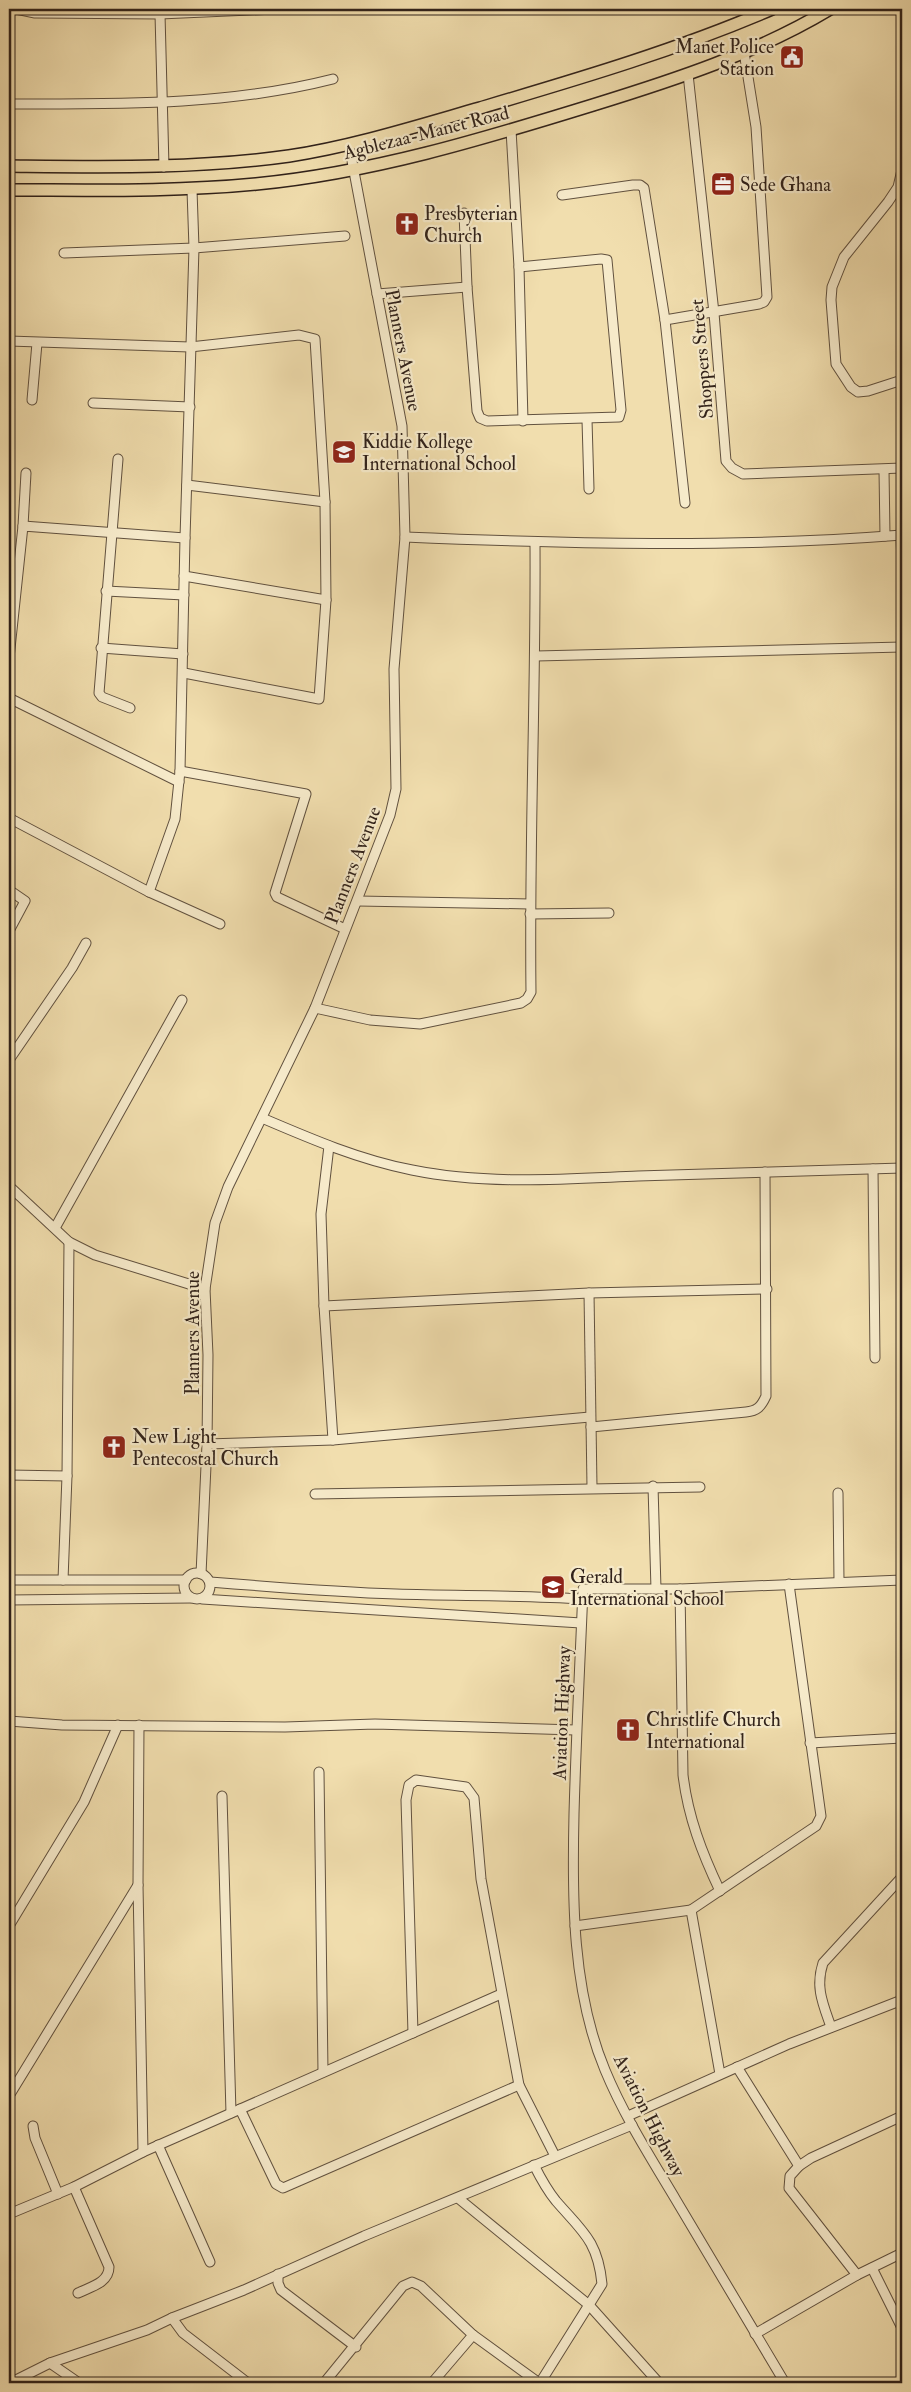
<svg xmlns="http://www.w3.org/2000/svg" width="911" height="2392" font-family="'IM FELL Double Pica',serif">
<style>
.lines{fill:none;stroke-linecap:round;stroke-linejoin:round}
.minor-casing{stroke:#61513f;stroke-width:11}
.major-casing{stroke:#31221a;stroke-width:14}
.minor{stroke:#f6eaca;stroke-width:9}
.major{stroke:#f1deae;stroke-width:11}
.labels{text-anchor:middle;stroke-width:4.5;stroke-linejoin:round;paint-order:stroke}
.poi-label{font-size:19px;fill:#31221a;stroke:#f6eaca;text-anchor:start}
.street-label{font-size:19px;fill:#31221a;stroke:#f6eaca}
</style>
<rect width="100%" height="100%" fill="#f1deae"/>
<filter id="stains"><feTurbulence type="fractalNoise" baseFrequency=".004" numOctaves="4"/><feColorMatrix values="0 0 0 0 .2 0 0 0 0 .09 0 0 0 0 .02 0 0 0 .5 -.17"/></filter>
<radialGradient id="worn" r=".72"><stop offset=".6" stop-color="#630" stop-opacity="0"/><stop offset="1" stop-color="#630" stop-opacity=".3"/></radialGradient>
<g class="lines">
<defs>
<g id="minor">
<path d="M16 9 35 13 160 14 274 9"/>
<path d="M160 14 164 167"/>
<path d="M688 74 714 313 726 461 732 468 743 474 902 468"/>
<path d="M9 104C117 104 227 106 333 79"/>
<path d="M511 130 519 267 523 421"/>
<path d="M902 170 898 187 888 202 844 257 832 287 831 300 836 364 851 387 858 392 868 391 902 380"/>
<path d="M562 195 633 185H640L644 188 665 320 685 503"/>
<path d="M464 213 467 287 477 411 480 418 487 421 619 417 621 410 607 260 601 259 519 267"/>
<path d="M64 253 194 248 345 236"/>
<path d="M377 294 467 287"/>
<path d="M665 320 759 304 764 302 767 297 756 127 744 52"/>
<path d="M9 341 190 347 299 335 315 339 325 502 326 600 319 699 184 673"/>
<path d="M32 400 37 343"/>
<path d="M93 403 190 407"/>
<path d="M587 420 589 489"/>
<path d="M118 459 99 693 102 697 130 708"/>
<path d="M884 470 885 536"/>
<path d="M187 485 325 502"/>
<path d="M23 526 26 473"/>
<path d="M901 535 902 564"/>
<path d="M405 537C570 544 736 548 902 535"/>
<path d="M184 576 326 600"/>
<path d="M106 591 184 595"/>
<path d="M101 648 183 654"/>
<path d="M536 656 902 647"/>
<path d="M9 658 23 526 185 538"/>
<path d="M9 698 179 782"/>
<path d="M180 771 306 794 275 893 277 897 345 929"/>
<path d="M9 818 149 892 220 924"/>
<path d="M9 890 25 901 9 931"/>
<path d="M149 892 175 819 180 771 185 538 194 248 192 190"/>
<path d="M358 901 530 904"/>
<path d="M530 914 609 913"/>
<path d="M315 1008 370 1020 420 1024 521 1003 527 999 531 992C529 842 536 692 535 543"/>
<path d="M9 1060 72 968 86 943"/>
<path d="M262 1118C311 1139 360 1160 412 1170 486 1185 563 1179 638 1176 726 1173 814 1171 902 1168"/>
<path d="M329 1146 321 1214 324 1306 333 1440"/>
<path d="M873 1169 875 1358"/>
<path d="M9 1186 69 1242 95 1255 205 1289"/>
<path d="M55 1228 182 1000"/>
<path d="M589 1293 592 1487"/>
<path d="M324 1306 589 1293 767 1289"/>
<path d="M591 1427 746 1412C757 1411 761 1407 766 1396L765 1172"/>
<path d="M207 1444 333 1440 590 1417"/>
<path d="M9 1475 67 1476"/>
<path d="M653 1486 656 1589"/>
<path d="M838 1493 839 1581"/>
<path d="M315 1494 700 1487"/>
<circle cx="197" cy="1586" r="13"/>
<path d="M201 1574 207 1444 208 1355 205 1289 215 1223 228 1187 315 1008 390 815 396 789 394 669 405 537 402 426 349 145"/>
<path d="M9 1580H186"/>
<path d="M63 1580 67 1476 69 1242"/>
<path d="M210 1582C272 1587 334 1592 396 1594 459 1596 521 1595 583 1599"/>
<path d="M680 1589 683 1775C688 1817 702 1853 720 1891"/>
<path d="M202 1599 581 1623"/>
<path d="M9 1600 191 1598"/>
<path d="M9 1721 62 1725 285 1727 375 1724 576 1730"/>
<path d="M139 1725 138 1885 143 2152"/>
<path d="M810 1743 902 1738"/>
<path d="M319 1772 323 2072"/>
<path d="M222 1796 231 2113"/>
<path d="M9 1926 84 1802 118 1725"/>
<path d="M575 1926 691 1910"/>
<path d="M831 2027C823 2004 815 1987 823 1963L902 1877"/>
<path d="M413 2033 406 1800 409 1785 416 1780 466 1787 474 1798 481 1879 519 2085 555 2156"/>
<path d="M737 2067 799 2166 811 2158 902 2116"/>
<path d="M720 2074 691 1910 816 1826 821 1816 789 1584"/>
<path d="M9 2096 138 1885"/>
<path d="M240 2109 276 2184 283 2188 519 2085"/>
<path d="M628 2116 789 2044 902 2000"/>
<path d="M33 2126 35 2138 58 2194"/>
<path d="M158 2145 210 2262"/>
<path d="M534 2165C540 2177 547 2190 556 2201 582 2231 598 2241 602 2284L540 2383"/>
<path d="M799 2166 790 2176 789 2188 857 2275"/>
<path d="M74 2187 109 2267C109 2283 90 2287 78 2293"/>
<path d="M458 2198 589 2305 659 2383"/>
<path d="M9 2214 74 2187 143 2152 501 1994"/>
<path d="M872 2268 902 2328"/>
<path d="M278 2274V2283L281 2290 356 2347"/>
<path d="M172 2318 183 2333 248 2383"/>
<path d="M755 2334 857 2275 902 2253"/>
<path d="M50 2363 79 2383"/>
<path d="M10 2383 50 2363 147 2330 172 2318 244 2290 364 2236 632 2125"/>
<path d="M324 2383 403 2286 412 2282 421 2286 473 2335 539 2383"/>
<path d="M432 2383 473 2335"/>
<path d="M785 2383C748 2322 712 2261 676 2200 651 2158 624 2116 605 2070 572 1991 572 1898 574 1814 576 1739 580 1664 583 1589H680L902 1580"/>
</g>
<g id="major">
<path d="M9 166C102 167 196 169 289 156 354 146 417 126 480 108 578 79 677 50 772 9"/>
<path d="M9 190C91 190 174 192 256 184 371 173 483 139 593 105 674 80 757 53 830 9"/>
</g>
</defs>
<use href="#minor" class="minor-casing"/>
<use href="#major" class="major-casing"/>
<use href="#minor" class="minor"/>
<use href="#major" class="major"/>
</g>
<defs>
<symbol id="civic-square" viewBox="-11 -11 22 22"><rect x="-9" y="-9" width="18" height="18" rx="4" fill="#8f2418" stroke="#f6eaca"/><path d="M-.6-6.5H3V-4.5H.6V-3L4-1V1h2V6H-6V1h2V-1L-.6-3ZM-1.2 2.5V6h2.4V2.5Z" fill="#fff"/></symbol>
<symbol id="office-square" viewBox="-11 -11 22 22"><rect x="-9" y="-9" width="18" height="18" rx="4" fill="#8f2418" stroke="#f6eaca"/><path d="M-6-3h4V-5.5h4V-3h4V5H-6ZM-1-4.5V-3h2v-1.5ZM-6 0V1H6V0Z" fill="#fff"/></symbol>
<symbol id="church-square" viewBox="-11 -11 22 22"><rect x="-9" y="-9" width="18" height="18" rx="4" fill="#8f2418" stroke="#f6eaca"/><path d="M-1.2-6h2.4v3.5h3.3v2.4h-3.3V6h-2.4V-.1h-3.3v-2.4h3.3Z" fill="#fff"/></symbol>
<symbol id="school-square" viewBox="-11 -11 22 22"><rect x="-9" y="-9" width="18" height="18" rx="4" fill="#8f2418" stroke="#f6eaca"/><path d="M0-5L7-2L0 1L-7-2ZM-4 1L0 2.5L4 1V4Q0 6-4 4Z" fill="#fff"/></symbol>
</defs>
<g fill-rule="evenodd">
<use href="#civic-square" x="778" y="43" width="28" height="28"/>
<use href="#office-square" x="709" y="170" width="28" height="28"/>
<use href="#church-square" x="393" y="210" width="28" height="28"/>
<use href="#school-square" x="330" y="438" width="28" height="28"/>
<use href="#church-square" x="100" y="1433" width="28" height="28"/>
<use href="#school-square" x="539" y="1573" width="28" height="28"/>
<use href="#church-square" x="614" y="1716" width="28" height="28"/>
</g>
<g class="labels">
<g class="poi-label">
<text x="774" y="53" text-anchor="end">Manet Police<tspan x="774" dy="22">Station</tspan></text>
<text x="740" y="191">Sede Ghana</text>
<text x="424" y="220">Presbyterian<tspan x="424" dy="22">Church</tspan></text>
<text x="362" y="448">Kiddie Kollege<tspan x="362" dy="22">International School</tspan></text>
<text x="132" y="1443">New Light<tspan x="132" dy="22">Pentecostal Church</tspan></text>
<text x="570" y="1583">Gerald<tspan x="570" dy="22">International School</tspan></text>
<text x="646" y="1726">Christlife Church<tspan x="646" dy="22">International</tspan></text>
</g>
<g class="street-label">
<text transform="translate(426 132) rotate(-14)" y="7">Agblezaa-Manet Road</text>
<text transform="translate(404 350) rotate(79)" y="7">Planners Avenue</text>
<text transform="translate(701 359) rotate(-95)" y="7">Shoppers Street</text>
<text transform="translate(352 865) rotate(-69)" y="7">Planners Avenue</text>
<text transform="translate(192 1333) rotate(-90)" y="7">Planners Avenue</text>
<text transform="translate(561 1713) rotate(-88)" y="7">Aviation Highway</text>
<text transform="translate(650 2115) rotate(63)" y="7">Aviation Highway</text>
</g>
</g>
<rect width="911" height="2392" fill="none" stroke="#f1deae" stroke-width="30"/>
<rect x="10" y="10" width="891" height="2372" fill="none" stroke="#31221a" stroke-width="2.5"/>
<rect x="15" y="15" width="881" height="2362" fill="none" stroke="#31221a"/>
<rect width="100%" height="100%" filter="url(#stains)"/>
<rect width="100%" height="100%" fill="url(#worn)"/>
</svg>
